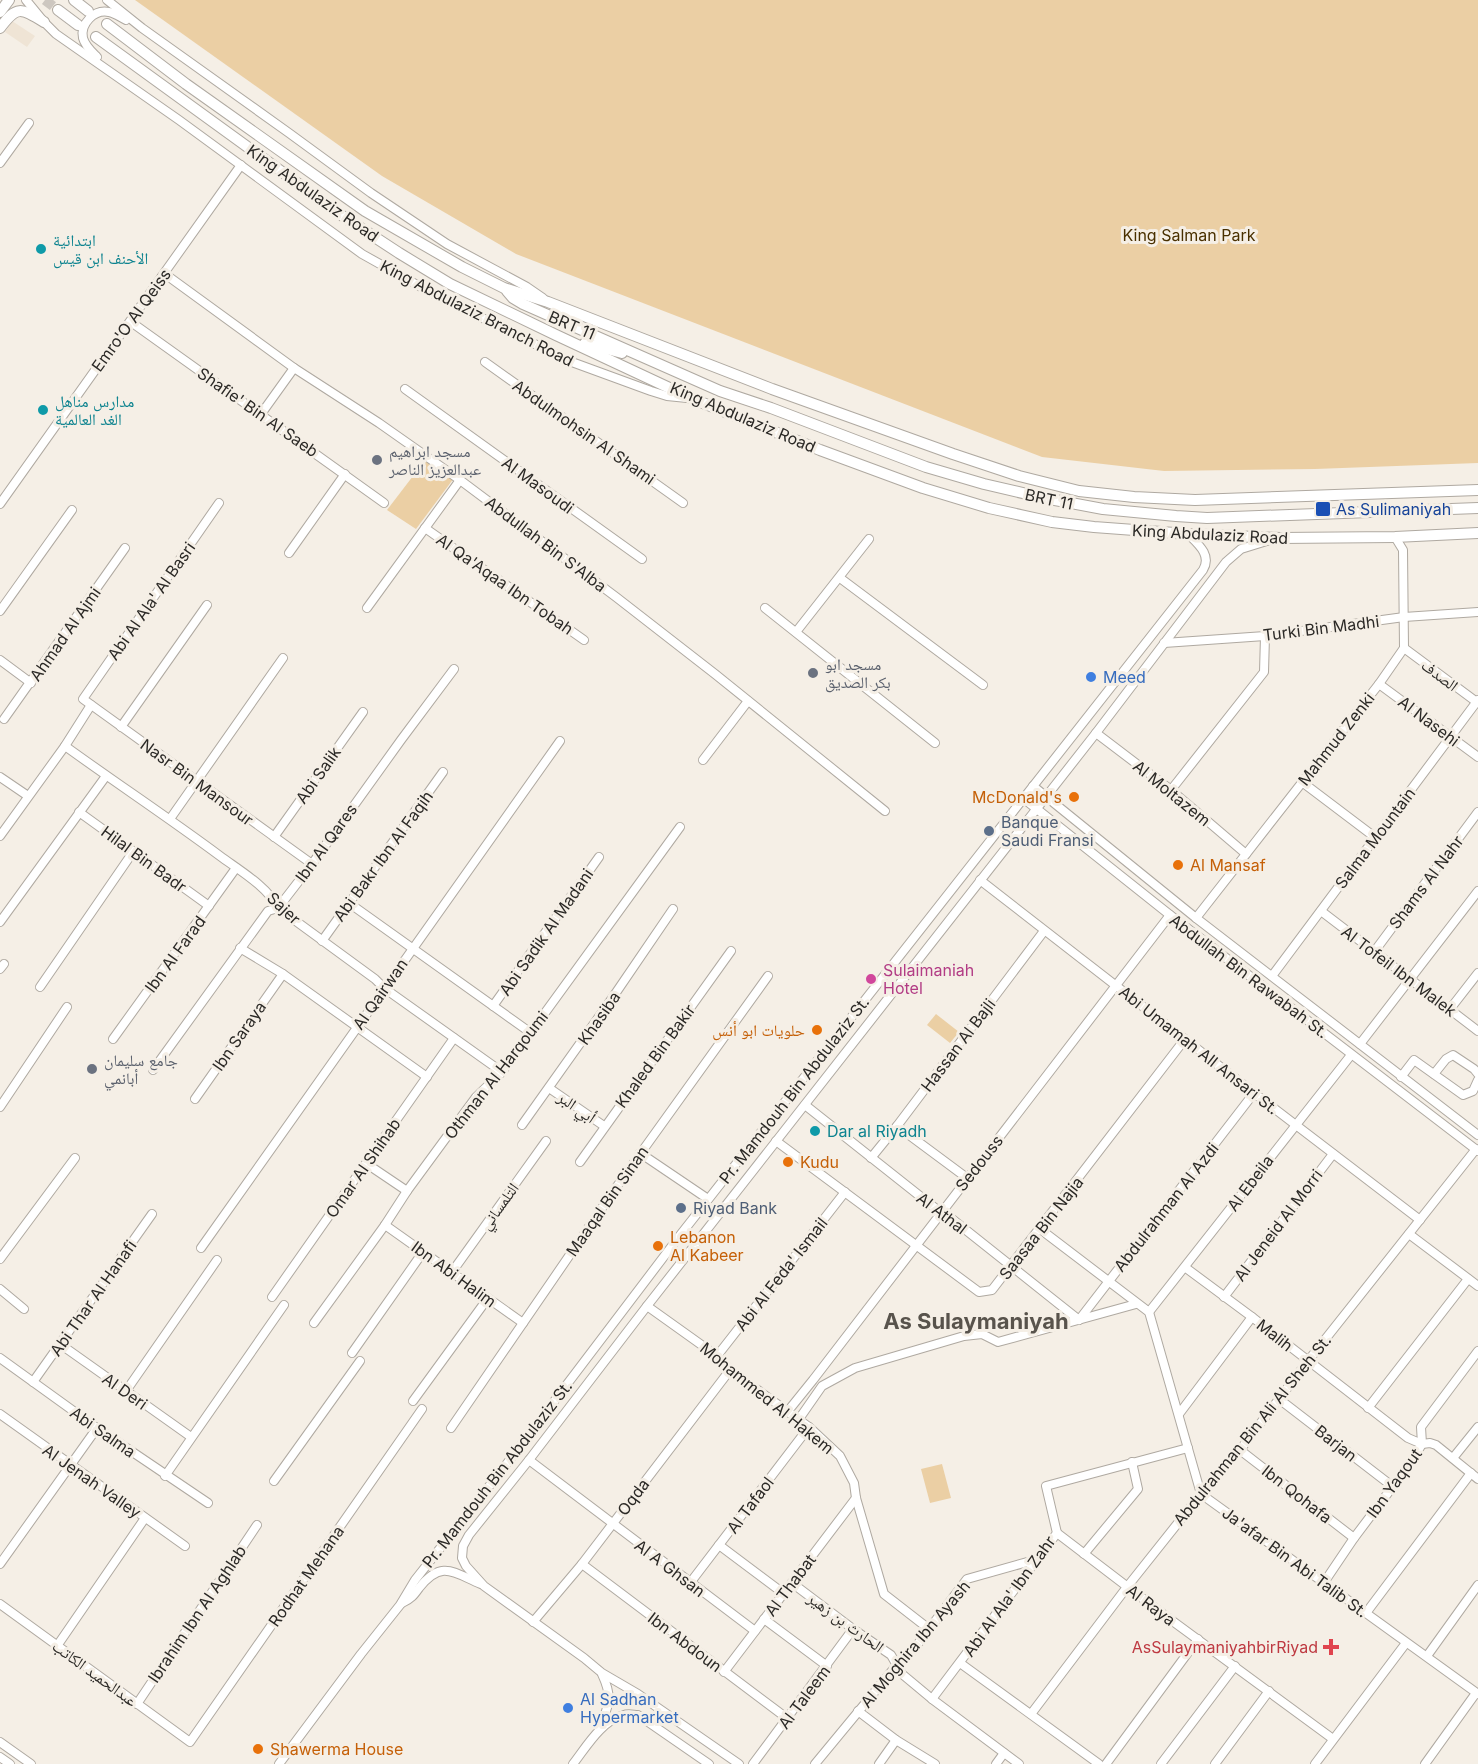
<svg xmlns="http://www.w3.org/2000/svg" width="1478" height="1764" font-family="Inter,'Noto Naskh Arabic',sans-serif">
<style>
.built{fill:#efe4d5}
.green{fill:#ebcfa4}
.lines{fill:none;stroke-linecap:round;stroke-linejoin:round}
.major-tunnel{stroke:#cdc7c0;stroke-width:10;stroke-dasharray:10 5;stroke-linecap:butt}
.minor-casing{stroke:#afa9a1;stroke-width:10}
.major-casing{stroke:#afa9a1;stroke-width:12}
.minor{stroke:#fff;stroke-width:8}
.major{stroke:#fff;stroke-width:10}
.culture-dot{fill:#0f9aa8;stroke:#f5efe6;stroke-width:2}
.worship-dot{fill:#6b7280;stroke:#f5efe6;stroke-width:2}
.transit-dot{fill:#1a4fb4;stroke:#f5efe6;stroke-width:2}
.shop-dot{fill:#3f7fe0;stroke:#f5efe6;stroke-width:2}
.food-dot{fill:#e8710a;stroke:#f5efe6;stroke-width:2}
.service-dot{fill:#5c6f8a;stroke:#f5efe6;stroke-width:2}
.hotel-dot{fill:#d1479c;stroke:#f5efe6;stroke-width:2}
.health-dot{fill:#e0444e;stroke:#f5efe6;stroke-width:2}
.labels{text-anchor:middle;stroke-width:6;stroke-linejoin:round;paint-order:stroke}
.street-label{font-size:16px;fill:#2b2926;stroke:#f5efe6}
.park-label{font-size:16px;fill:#493000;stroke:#f5efe6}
.culture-label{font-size:16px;fill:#0d838f;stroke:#f5efe6;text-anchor:start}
.worship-label{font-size:16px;fill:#5b616d;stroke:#f5efe6;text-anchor:start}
.transit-label{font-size:16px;fill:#164399;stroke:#f5efe6;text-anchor:start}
.shop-label{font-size:16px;fill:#366cbe;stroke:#f5efe6;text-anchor:start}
.food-label{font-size:16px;fill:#c56008;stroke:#f5efe6;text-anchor:start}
.service-label{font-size:16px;fill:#4e5e75;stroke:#f5efe6;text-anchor:start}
.hotel-label{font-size:16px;fill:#b23c85;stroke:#f5efe6;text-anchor:start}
.health-label{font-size:16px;fill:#be3a42;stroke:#f5efe6;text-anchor:end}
.district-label{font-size:22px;font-weight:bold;fill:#58534c;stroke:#f5efe6}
</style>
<rect width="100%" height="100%" fill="#f5efe6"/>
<path class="built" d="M12 21 35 36 27 47 5 32Z"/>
<g class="green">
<path d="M135 0H1478V463L1315 469 1164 471 1042 457 516 254 382 176Z"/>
<path d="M426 459 454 478 416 529 387 510Z"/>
<path d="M936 1014 959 1032 950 1043 927 1025Z"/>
<path d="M942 1464 951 1498 930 1503 921 1469Z"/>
</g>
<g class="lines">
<path class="major-tunnel" d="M45 0 58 10"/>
<defs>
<g id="minor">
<path d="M26 0 44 22 56 34 179 120 362 254 428 291 569 361 651 391 667 396 687 398"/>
<path d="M107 0 142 28 289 133 371 193 447 244 527 287 543 298"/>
<path d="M97 57C92 52 85 46 83 38 80 24 94 9 109 12 115 13 120 17 126 20"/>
<path d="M0 163 29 123"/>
<path d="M165 274 294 368 379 423 460 480 616 597 715 674 885 811"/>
<path d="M131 322 384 503"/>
<path d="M485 362 683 503"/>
<path d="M405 389 642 559"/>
<path d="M261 414 294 368"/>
<path d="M219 503 83 699 312 864"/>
<path d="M0 504 241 165"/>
<path d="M425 528 584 640"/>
<path d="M289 553 345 474"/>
<path d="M840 578 983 685"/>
<path d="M367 608 460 480"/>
<path d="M765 608 935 743"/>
<path d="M0 611 72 510"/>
<path d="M796 632 869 539"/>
<path d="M1164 643 1265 636 1404 617 1478 612"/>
<path d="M1404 648 1478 703"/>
<path d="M0 660 31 683"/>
<path d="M1379 684 1478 757"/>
<path d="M4 719 125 548"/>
<path d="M121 727 207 605"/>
<path d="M1096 733 1171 790 1246 854"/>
<path d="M65 746C116 783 169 818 220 856 239 870 268 887 278 908L375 979 384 988 502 1072"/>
<path d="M703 760 748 701"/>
<path d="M0 777 28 796"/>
<path d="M1302 782 1376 838"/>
<path d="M1033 786 1196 918 1478 1135"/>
<path d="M1171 790 1264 672 1265 636"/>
<path d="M1023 798 1170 915 1478 1151"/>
<path d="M79 812 209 906"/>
<path d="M170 819 283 658"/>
<path d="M0 836 65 746 91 705"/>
<path d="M274 837 363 712"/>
<path d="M980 880 1254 1093 1420 1220"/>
<path d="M349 903 531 1033"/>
<path d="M1321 911 1478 1031"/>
<path d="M1196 918 1379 684 1404 648 1403 550 1395 537"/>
<path d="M0 922 106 776"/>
<path d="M322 941 443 772"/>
<path d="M240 948 283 974 427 1077"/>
<path d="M1374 952 1478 812"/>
<path d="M0 969 4 964"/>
<path d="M1272 976 1478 700"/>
<path d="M40 987 133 852"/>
<path d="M493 1006 599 857"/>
<path d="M1450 1009 1478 973"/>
<path d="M113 1039 236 868"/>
<path d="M1360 1044 1478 891"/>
<path d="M153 1070 268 911 278 908 312 864 401 740 454 669"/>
<path d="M1434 1074 1446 1059 1453 1055 1474 1069 1478 1074"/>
<path d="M1401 1077 1414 1060 1463 1095 1473 1091 1478 1080"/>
<path d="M549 1088 604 1126"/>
<path d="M195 1099 283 974"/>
<path d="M805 1105 940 1212 947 1215 1079 1320"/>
<path d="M0 1107 67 1007"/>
<path d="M522 1125 613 997 673 909"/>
<path d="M897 1126 967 1178"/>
<path d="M776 1141 979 1292 992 1290 1185 1039"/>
<path d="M640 1153 708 1199"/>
<path d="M871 1158 897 1126 1044 931"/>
<path d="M580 1162 731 951"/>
<path d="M367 1164 407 1191"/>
<path d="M385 1225 523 1323"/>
<path d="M1040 1229 1149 1312 1201 1494 1478 1694"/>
<path d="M1409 1234 1478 1286"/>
<path d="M201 1248 560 741"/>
<path d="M0 1259 75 1158"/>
<path d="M1186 1268 1252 1317 1408 1438 1422 1444 1430 1443 1436 1445 1478 1479"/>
<path d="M452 1272 546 1141"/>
<path d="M0 1289 24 1309"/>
<path d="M272 1297 454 1038"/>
<path d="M1224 1297 1333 1154"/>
<path d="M647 1306 717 1356 730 1370 809 1427 840 1456 854 1483 856 1498 884 1594 929 1629"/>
<path d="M1149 1312 1351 1055"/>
<path d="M1079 1320 1254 1093"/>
<path d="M314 1323 385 1225 407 1191 476 1097 502 1072 680 827"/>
<path d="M60 1344 191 1437"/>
<path d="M352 1353 423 1252"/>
<path d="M717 1356 845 1192"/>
<path d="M0 1358 97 1428 208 1503"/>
<path d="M33 1382 152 1214"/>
<path d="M126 1391 217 1260"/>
<path d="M1279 1399 1392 1486"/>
<path d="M413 1401 488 1298"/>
<path d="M1368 1408 1468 1279"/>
<path d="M788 1411 813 1380 1170 915"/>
<path d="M0 1414 185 1546"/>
<path d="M1179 1414 1252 1317"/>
<path d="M799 1419 822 1386 855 1368 964 1336 982 1334 998 1342 1136 1304"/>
<path d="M451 1428 615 1189 768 976"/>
<path d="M1240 1450 1354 1538"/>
<path d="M1453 1458 1478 1427"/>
<path d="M529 1460 755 1631"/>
<path d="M165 1476 284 1305"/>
<path d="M274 1481 360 1361"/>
<path d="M1057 1533 1163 1614 1333 1739"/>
<path d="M719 1545 783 1593"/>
<path d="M1084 1554 1138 1489 1132 1462"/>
<path d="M0 1564 97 1428"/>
<path d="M582 1564 788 1719"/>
<path d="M690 1583 809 1427"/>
<path d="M792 1583 853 1629 891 1655 902 1674 932 1699 1019 1764"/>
<path d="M1323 1584 1354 1538 1412 1461 1422 1444 1421 1427 1478 1351"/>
<path d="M402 1603C411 1599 414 1595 419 1588 442 1559 454 1573 481 1584"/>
<path d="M0 1604 190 1742 422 1409"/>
<path d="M1366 1613 1471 1473"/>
<path d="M764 1619 827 1666"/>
<path d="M533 1622 582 1564 730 1370"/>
<path d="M57 1646 145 1518"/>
<path d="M1427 1656 1478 1585"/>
<path d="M960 1663 1099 1764"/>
<path d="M724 1672 856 1498"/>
<path d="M932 1699 1057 1533 1046 1486 1188 1448"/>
<path d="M137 1704 257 1525"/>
<path d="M858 1711 896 1740 935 1764"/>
<path d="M1031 1714 1127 1587 1201 1494 1240 1450 1308 1361 1476 1149"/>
<path d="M599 1730C608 1705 614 1700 602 1674"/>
<path d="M0 1742 31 1764"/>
<path d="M0 1757 10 1764"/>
<path d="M279 1764 361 1654 400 1605 415 1580 505 1466 681 1234 1203 570C1212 555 1198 544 1188 534"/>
<path d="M573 1764C587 1746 601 1721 624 1715 628 1713 634 1715 638 1715L709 1764"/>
<path d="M739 1764 638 1694 602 1673 584 1658 484 1586 466 1566 462 1558 463 1546 469 1535 529 1460 647 1306 1096 733 1226 562 1241 549 1270 540"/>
<path d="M753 1764 853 1629"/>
<path d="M815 1764 896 1666 911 1653 967 1579 1038 1559"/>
<path d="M879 1764 896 1740"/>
<path d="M996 1764 1004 1753"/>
<path d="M1106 1764 1198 1639"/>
<path d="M1161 1764 1235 1666"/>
<path d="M1215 1764 1269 1691"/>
<path d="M1315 1764 1406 1643"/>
<path d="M1425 1764 1476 1693"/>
</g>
<g id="major">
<path d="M74 0 88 11"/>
<path d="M58 10 78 25"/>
<path d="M0 12 9 0"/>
<path d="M107 24 186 84 365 211 462 267 504 288 548 302 772 389 953 454 1019 476 1079 491 1134 497 1195 500 1478 490"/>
<path d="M0 28C17 5 21 8 44 22"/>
<path d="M96 37 344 217 399 253 450 284 556 335 693 399 820 450 923 488 989 508 1052 522 1094 527 1188 534 1280 538 1395 537 1478 533"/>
<path d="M507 291 513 298 523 304 720 391 771 408 926 467 984 484 1044 498 1103 509 1176 516 1207 518 1478 508"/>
<path d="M585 343 622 353"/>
</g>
</defs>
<use href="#minor" class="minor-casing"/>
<use href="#major" class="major-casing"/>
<use href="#minor" class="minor"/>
<use href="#major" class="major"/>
</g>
<g class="culture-dot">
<circle cx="41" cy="249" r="6"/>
<circle cx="43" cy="410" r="6"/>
<circle cx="815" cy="1131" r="6"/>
</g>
<g class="worship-dot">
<circle cx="377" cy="460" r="6"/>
<circle cx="813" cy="673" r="6"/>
<circle cx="92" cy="1069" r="6"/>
</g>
<rect class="transit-dot" x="1315" y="501" width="16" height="16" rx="3"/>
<g class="shop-dot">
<circle cx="1091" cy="677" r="6"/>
<circle cx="568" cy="1708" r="6"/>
</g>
<g class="food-dot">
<circle cx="1074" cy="797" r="6"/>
<circle cx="1178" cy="865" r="6"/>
<circle cx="817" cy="1030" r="6"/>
<circle cx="788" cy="1162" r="6"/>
<circle cx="658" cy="1246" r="6"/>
<circle cx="258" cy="1749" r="6"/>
</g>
<g class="service-dot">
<circle cx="989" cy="831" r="6"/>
<circle cx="681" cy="1208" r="6"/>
</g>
<circle class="hotel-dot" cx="871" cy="979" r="6"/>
<path class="health-dot" d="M1328 1638h6v6h6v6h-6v6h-6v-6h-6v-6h6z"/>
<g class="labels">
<g class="street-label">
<text transform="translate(313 193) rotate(35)" y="6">King Abdulaziz Road</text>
<text transform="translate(477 313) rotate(27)" y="6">King Abdulaziz Branch Road</text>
<text transform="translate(131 320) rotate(-54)" y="6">Emro'O Al Qeiss</text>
<text transform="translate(572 325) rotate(23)" y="6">BRT 11</text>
<text transform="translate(258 412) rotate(35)" y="6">Shafie' Bin Al Saeb</text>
<text transform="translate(743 417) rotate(23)" y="6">King Abdulaziz Road</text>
<text transform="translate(584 432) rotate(35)" y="6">Abdulmohsin Al Shami</text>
<text transform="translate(538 485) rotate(36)" y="6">Al Masoudi</text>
<text transform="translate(1049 499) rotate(12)" y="6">BRT 11</text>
<text transform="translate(1210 534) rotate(3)" y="6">King Abdulaziz Road</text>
<text transform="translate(546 544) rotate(37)" y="6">Abdullah Bin S'Alba</text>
<text transform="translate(505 584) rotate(35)" y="6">Al Qa'Aqaa Ibn Tobah</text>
<text transform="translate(151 601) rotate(-55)" y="6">Abi Al Ala' Al Basri</text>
<text transform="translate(1321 628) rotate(-7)" y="6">Turki Bin Madhi</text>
<text transform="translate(65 634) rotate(-55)" y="6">Ahmad Al Ajmi</text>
<text transform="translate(1440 675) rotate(37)" y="6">الصدف</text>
<text transform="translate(1429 721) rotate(37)" y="6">Al Nasehi</text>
<text transform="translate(1336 739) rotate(-52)" y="6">Mahmud Zenki</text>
<text transform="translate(318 775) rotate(-55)" y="6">Abi Salik</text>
<text transform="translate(197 782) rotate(36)" y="6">Nasr Bin Mansour</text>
<text transform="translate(1172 793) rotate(39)" y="6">Al Moltazem</text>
<text transform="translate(1375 838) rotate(-53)" y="6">Salma Mountain</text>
<text transform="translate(326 843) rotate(-54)" y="6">Ibn Al Qares</text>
<text transform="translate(383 856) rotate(-54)" y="6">Abi Bakr Ibn Al Faqih</text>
<text transform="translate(144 859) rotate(36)" y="6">Hilal Bin Badr</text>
<text transform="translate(1426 882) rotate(-53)" y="6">Shams Al Nahr</text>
<text transform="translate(284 908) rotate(43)" y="6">Sajer</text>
<text transform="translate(546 932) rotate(-55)" y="6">Abi Sadik Al Madani</text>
<text transform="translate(175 954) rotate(-54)" y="6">Ibn Al Farad</text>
<text transform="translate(1399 971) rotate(37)" y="6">Al Tofeil Ibn Malek</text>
<text transform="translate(1249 976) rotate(37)" y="6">Abdullah Bin Rawabah St.</text>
<text transform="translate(380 994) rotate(-55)" y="6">Al Qairwan</text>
<text transform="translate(599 1018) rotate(-55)" y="6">Khasiba</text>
<text transform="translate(239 1036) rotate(-55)" y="6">Ibn Saraya</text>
<text transform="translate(958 1045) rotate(-53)" y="6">Hassan Al Bajli</text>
<text transform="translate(1199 1050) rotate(38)" y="6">Abi Umamah All Ansari St.</text>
<text transform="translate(655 1056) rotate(-54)" y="6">Khaled Bin Bakir</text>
<text transform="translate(496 1075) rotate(-52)" y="6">Othman Al Harqoumi</text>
<text transform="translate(794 1090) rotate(-52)" y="6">Pr. Mamdouh Bin Abdulaziz St.</text>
<text transform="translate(577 1107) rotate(35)" y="6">أبي البر</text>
<text transform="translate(979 1163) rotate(-52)" y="6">Sedouss</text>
<text transform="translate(363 1168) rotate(-55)" y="6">Omar Al Shihab</text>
<text transform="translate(1250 1183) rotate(-53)" y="6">Al Ebeila</text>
<text transform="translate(607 1201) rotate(-55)" y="6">Maaqal Bin Sinan</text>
<text transform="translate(499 1206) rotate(-54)" y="6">التلمساني</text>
<text transform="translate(1166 1207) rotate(-52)" y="6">Abdulrahman Al Azdi</text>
<text transform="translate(942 1213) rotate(37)" y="6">Al Athal</text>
<text transform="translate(1278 1225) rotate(-53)" y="6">Al Jeneid Al Morri</text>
<text transform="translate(1041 1228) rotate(-52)" y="6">Saasaa Bin Najia</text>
<text transform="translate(454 1274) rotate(36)" y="6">Ibn Abi Halim</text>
<text transform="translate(781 1274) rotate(-52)" y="6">Abi Al Feda' Ismail</text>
<text transform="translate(93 1298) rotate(-55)" y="6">Abi Thar Al Hanafi</text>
<text transform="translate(1275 1335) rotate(38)" y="6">Malih</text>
<text transform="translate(125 1391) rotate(35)" y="6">Al Deri</text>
<text transform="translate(767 1398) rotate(39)" y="6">Mohammed Al Hakem</text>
<text transform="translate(1252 1430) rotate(-51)" y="6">Abdulrahman Bin Ali Al Sheh St.</text>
<text transform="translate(103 1432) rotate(35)" y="6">Abi Salma</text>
<text transform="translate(1336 1443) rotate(38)" y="6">Barjan</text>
<text transform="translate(497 1474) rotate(-52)" y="6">Pr. Mamdouh Bin Abdulaziz St.</text>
<text transform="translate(92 1481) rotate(35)" y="6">Al Jenah Valley</text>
<text transform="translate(1394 1483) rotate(-54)" y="6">Ibn Yaqout</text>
<text transform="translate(1297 1494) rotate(38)" y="6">Ibn Qohafa</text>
<text transform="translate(633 1497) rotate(-53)" y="6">Oqda</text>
<text transform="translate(750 1505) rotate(-53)" y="6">Al Tafaol</text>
<text transform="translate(1295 1562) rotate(36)" y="6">Ja'afar Bin Abi Talib St.</text>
<text transform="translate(670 1568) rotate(37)" y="6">Al A Ghsan</text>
<text transform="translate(306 1576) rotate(-55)" y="6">Rodhat Mehana</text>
<text transform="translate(790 1585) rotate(-53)" y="6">Al Thabat</text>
<text transform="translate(1009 1596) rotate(-54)" y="6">Abi Al Ala' Ibn Zahr</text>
<text transform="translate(1151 1605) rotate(37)" y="6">Al Raya</text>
<text transform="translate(197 1614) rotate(-56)" y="6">Ibrahim Ibn Al Aghlab</text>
<text transform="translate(846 1622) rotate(36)" y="6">الحارث بن زهير</text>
<text transform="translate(685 1642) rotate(37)" y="6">Ibn Abdoun</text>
<text transform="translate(915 1644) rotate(-50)" y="6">Al Moghira Ibn Ayash</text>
<text transform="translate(95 1673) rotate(36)" y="6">عبدالحميد الكاتب</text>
<text transform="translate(804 1697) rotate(-53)" y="6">Al Taleem</text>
</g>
<g class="park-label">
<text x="1189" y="241">King Salman Park</text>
</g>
<g class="culture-label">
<text x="53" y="246">ابتدائية<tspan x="53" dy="18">الأحنف ابن قيس</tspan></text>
<text x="55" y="407">مدارس مناهل<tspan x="55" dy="18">الغد العالمية</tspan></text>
<text x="827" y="1137">Dar al Riyadh</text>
</g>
<g class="worship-label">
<text x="389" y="457">مسجد ابراهيم<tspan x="389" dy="18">عبدالعزيز الناصر</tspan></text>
<text x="825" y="670">مسجد ابو<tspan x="825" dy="18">بكر الصديق</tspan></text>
<text x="104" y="1066">جامع سليمان<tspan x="104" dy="18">أبانمي</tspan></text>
</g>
<g class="transit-label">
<text x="1336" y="515">As Sulimaniyah</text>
</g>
<g class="shop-label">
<text x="1103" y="683">Meed</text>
<text x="580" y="1705">Al Sadhan<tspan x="580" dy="18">Hypermarket</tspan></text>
</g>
<g class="food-label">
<text x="1062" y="803" text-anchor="end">McDonald's</text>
<text x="1190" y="871">Al Mansaf</text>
<text x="805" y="1036" text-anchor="end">حلويات ابو أنس</text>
<text x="800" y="1168">Kudu</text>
<text x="670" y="1243">Lebanon<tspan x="670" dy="18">Al Kabeer</tspan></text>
<text x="270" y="1755">Shawerma House</text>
</g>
<g class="service-label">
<text x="1001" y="828">Banque<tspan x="1001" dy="18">Saudi Fransi</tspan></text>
<text x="693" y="1214">Riyad Bank</text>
</g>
<g class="hotel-label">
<text x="883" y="976">Sulaimaniah<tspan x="883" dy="18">Hotel</tspan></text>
</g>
<g class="health-label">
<text x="1318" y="1653">AsSulaymaniyahbirRiyad</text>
</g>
<g class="district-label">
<text x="976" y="1329">As Sulaymaniyah</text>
</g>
</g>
</svg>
